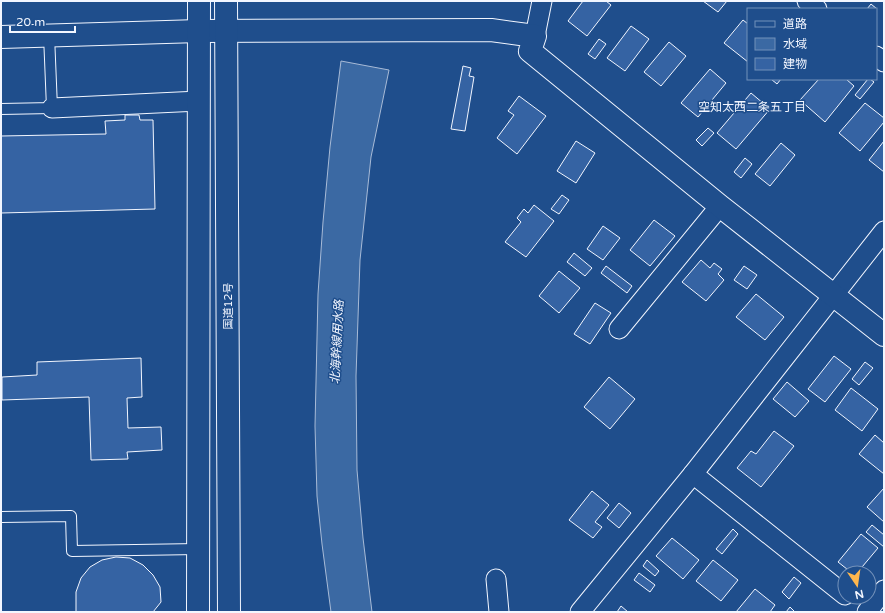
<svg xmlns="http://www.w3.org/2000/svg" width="885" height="613" font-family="'Varela Round','Noto Sans JP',sans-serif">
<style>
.water{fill:#3b69a3;stroke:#a8bbd7}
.building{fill:#3563a3;stroke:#f2f6ff}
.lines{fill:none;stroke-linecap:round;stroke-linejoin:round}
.lane-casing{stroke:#f2f6ff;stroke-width:12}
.street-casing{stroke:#f2f6ff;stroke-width:21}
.secondary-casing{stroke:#f2f6ff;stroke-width:24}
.highway-casing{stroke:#f2f6ff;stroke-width:24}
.lane{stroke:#1f4e8c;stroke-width:10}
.street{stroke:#1f4e8c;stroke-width:19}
.secondary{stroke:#1f4e8c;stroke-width:22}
.highway{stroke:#1f4e8c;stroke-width:22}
.labels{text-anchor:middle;stroke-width:3;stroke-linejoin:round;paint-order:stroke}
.street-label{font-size:11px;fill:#f2f6ff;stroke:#1f4e8c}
.neighbourhood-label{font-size:12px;fill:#f2f6ff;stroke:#1f4e8c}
.water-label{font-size:12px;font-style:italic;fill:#f2f6ff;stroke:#1f4e8c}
</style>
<rect width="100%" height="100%" fill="#1f4e8c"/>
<path class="water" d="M341 61 389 70 371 157 360 260 356 376 357 470 363 538 372 612H331L322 544 317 496 315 426 318 294 323 222 330 147Z"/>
<g class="building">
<path d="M583 1H606L611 5 587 36 568 21Z"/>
<path d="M703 1H727L718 12Z"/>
<path d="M871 4 877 9 876 10V9H867Z"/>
<path d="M743 20 748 24V62L724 43Z"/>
<path d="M631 26 649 39 625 71 607 58Z"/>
<path d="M599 39 606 44 595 59 588 54Z"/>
<path d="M669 42 686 56 661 86 644 72Z"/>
<path d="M463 66 471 68 469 76 474 77 465 131 451 129Z"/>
<path d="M710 69 726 83 698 117 681 103Z"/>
<path d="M771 79H781L777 84Z"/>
<path d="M819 79H846L854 86 825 122 800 100Z"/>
<path d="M868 79H870L874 82 860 99 855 95Z"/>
<path d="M751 93 770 109 736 149 717 133Z"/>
<path d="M519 96 546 116 517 154 497 138 514 115 508 111Z"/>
<path d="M865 103 884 118V122L860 151 839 133Z"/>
<path d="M125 115H139L140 120H153L155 209 1 213V136L106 134 105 121 125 120Z"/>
<path d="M708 128 714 133 702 146 696 140Z"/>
<path d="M576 141 595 153 576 183 557 171Z"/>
<path d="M884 141V172L869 160Z"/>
<path d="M781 143 795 155 770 186 755 174Z"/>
<path d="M745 158 752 164 741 178 734 172Z"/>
<path d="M562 195 569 200 559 214 551 209Z"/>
<path d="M534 205 554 221 526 257 505 242 521 222 517 218 524 209 528 213Z"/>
<path d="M654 220 675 236 650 266 630 250Z"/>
<path d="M603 226 620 238 603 260 587 249Z"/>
<path d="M574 253 592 268 585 276 567 262Z"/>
<path d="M701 260 710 268 714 263 722 269 718 274 724 280 706 301 682 282Z"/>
<path d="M606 266 632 286 627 293 601 273Z"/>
<path d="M744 266 757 275 747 289 734 280Z"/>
<path d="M559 271 580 288 559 313 539 296Z"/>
<path d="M756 294 784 317 765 340 736 317Z"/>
<path d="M595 303 611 313 590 344 574 334Z"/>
<path d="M834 356 851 369 825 402 808 389Z"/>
<path d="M141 358 142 397 127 398 128 428 161 427 162 450 127 452 128 459 91 460 89 397 2 400V377L37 375V362Z"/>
<path d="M865 362 873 368 859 385 852 379Z"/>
<path d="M609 377 635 399 610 429 584 407Z"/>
<path d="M787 382 809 401 795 417 773 399Z"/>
<path d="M851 388 878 409 862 431 835 410Z"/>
<path d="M774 431 794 446 761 487 737 468 751 451 756 454Z"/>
<path d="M875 435 884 443V474L859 454Z"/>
<path d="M884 488V522L867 507Z"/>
<path d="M592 491 609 505 595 522 602 527 593 538 569 520Z"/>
<path d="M619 503 631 513 619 528 607 518Z"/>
<path d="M872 525 884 535V547L866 532Z"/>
<path d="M733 529 738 534 722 554 716 549Z"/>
<path d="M861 534 878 548 857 573H852L838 562Z"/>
<path d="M672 538 699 560 683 579 656 556Z"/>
<path d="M116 557 130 558 143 565 153 575 160 587 161 602 153 612H76V592L81 578 90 567 102 560Z"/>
<path d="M647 560 659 571 655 576 643 566Z"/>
<path d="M713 560 738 580 721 601 696 581Z"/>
<path d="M639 573 655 585 650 592 634 580Z"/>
<path d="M794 577 801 583 789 599 782 592Z"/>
<path d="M755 589 775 605 770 612H736Z"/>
<path d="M621 606 628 612H617Z"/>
<path d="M790 607 795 612H786Z"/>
</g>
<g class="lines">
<defs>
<g id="lane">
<path d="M1 109 52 108 49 35"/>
<path d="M1 517 71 516 72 551 198 549"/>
</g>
<g id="street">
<path d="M807 1 817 9"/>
<path d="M535 36 542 1"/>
<path d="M876 56 884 62"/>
<path d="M52 108 199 101"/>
<path d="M619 329 720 206"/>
<path d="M693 474 845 595"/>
<path d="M496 579 499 612"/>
<path d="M580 612 693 474 884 231"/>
<path d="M867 612 884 590"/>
</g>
<path id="secondary" d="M1 37 199 31 491 30 535 36 530 51 720 206 884 335"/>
<g id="highway">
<path d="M226 1 229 612"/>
<path d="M198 612 199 1"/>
</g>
</defs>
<use href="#lane" class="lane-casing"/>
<use href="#street" class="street-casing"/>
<use href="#secondary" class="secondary-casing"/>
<use href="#highway" class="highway-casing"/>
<use href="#lane" class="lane"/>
<use href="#street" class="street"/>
<use href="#secondary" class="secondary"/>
<use href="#highway" class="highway"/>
</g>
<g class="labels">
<g class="street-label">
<text transform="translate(228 306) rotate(-90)" y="4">国道12号</text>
</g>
<g class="neighbourhood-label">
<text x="752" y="111">空知太西二条五丁目</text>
</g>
<g class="water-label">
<text transform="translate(337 342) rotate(-87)" y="4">北海幹線用水路</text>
</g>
</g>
<rect width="885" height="613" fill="none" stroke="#f2f6ff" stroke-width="4"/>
<rect x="747" y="8" width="130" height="72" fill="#1f4e8c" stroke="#7391ba"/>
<rect x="755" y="21" width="20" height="6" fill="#1f4e8c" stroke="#7391ba"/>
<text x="783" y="28" font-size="12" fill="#f2f6ff">道路</text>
<rect x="755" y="38" width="20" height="12" fill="#3b69a3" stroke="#7391ba"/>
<text x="783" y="48" font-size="12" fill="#f2f6ff">水域</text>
<rect x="755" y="58" width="20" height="12" fill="#3563a3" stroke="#7391ba"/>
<text x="783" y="68" font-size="12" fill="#f2f6ff">建物</text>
<g transform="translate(857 585) rotate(167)"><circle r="19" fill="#1f4e8c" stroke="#7391ba"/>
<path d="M0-3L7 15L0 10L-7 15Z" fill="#ffb74d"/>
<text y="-6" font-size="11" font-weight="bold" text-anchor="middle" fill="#f2f6ff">N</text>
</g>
<path d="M10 26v6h65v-6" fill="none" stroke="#f2f6ff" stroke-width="2"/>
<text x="16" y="26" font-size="12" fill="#f2f6ff" stroke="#1f4e8c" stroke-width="3" paint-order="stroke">20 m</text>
</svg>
